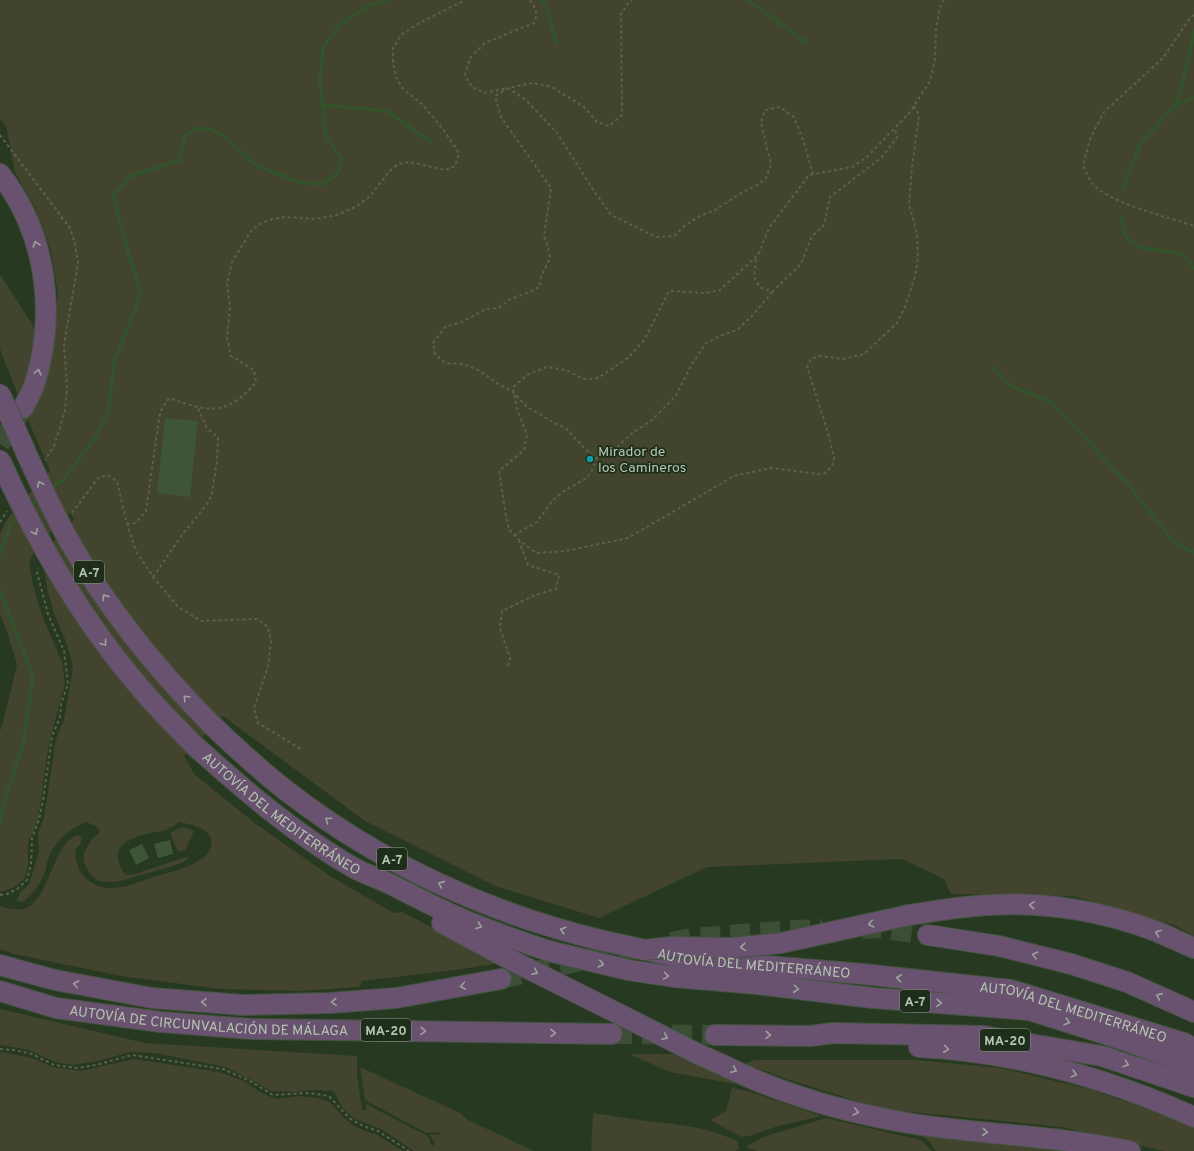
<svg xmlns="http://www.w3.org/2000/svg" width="1194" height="1151" font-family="Overpass,sans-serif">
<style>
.green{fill:#43442e}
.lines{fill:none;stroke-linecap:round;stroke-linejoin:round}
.stream{stroke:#33532b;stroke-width:3.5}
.building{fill:#3f5538}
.highway-tunnel{stroke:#3c4e36;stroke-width:20;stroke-dasharray:20 10;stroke-linecap:butt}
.highway-casing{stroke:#43543f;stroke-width:22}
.path{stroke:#5a624c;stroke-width:2;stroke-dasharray:3 3;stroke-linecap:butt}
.highway{stroke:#69526f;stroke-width:20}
.highway-bridge-casing{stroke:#43543f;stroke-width:22;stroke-linecap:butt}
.highway-bridge{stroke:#69526f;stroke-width:20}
.oneway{stroke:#9da29c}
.culture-dot{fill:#0f9aa8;stroke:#1e2e1a;stroke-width:1.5}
.labels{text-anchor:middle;stroke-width:3.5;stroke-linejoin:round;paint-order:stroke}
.shield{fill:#1e2e1a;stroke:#869882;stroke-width:1}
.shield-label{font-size:13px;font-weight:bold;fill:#b3c5af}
.poi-label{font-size:14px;fill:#b3c5af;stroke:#1e2e1a;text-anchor:start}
.street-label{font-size:14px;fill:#b3c5af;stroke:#1e2e1a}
</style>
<rect width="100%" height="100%" fill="#273921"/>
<g class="green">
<path d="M0 0H1194V936L1174 925 1073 896 951 894 944 879 902 859 707 867 599 918 495 886 365 821 223 716 184 756 195 775 256 824 330 876 394 913 402 912 500 963 454 970 362 981 359 987 299 991 220 989 121 976 14 954 0 949V906C8 909 23 912 30 906 51 891 54 842 78 835L82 837 81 843 75 850C76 863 78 872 88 880 108 897 135 883 157 876 171 872 205 864 210 849 218 830 193 825 179 822 175 825 170 828 165 830 161 832 155 832 150 833 124 839 108 848 125 875L135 874 189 856 186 861 170 867 116 882 98 881 90 874 84 863V853L92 839 100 832 96 826 86 822C71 829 57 838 50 854 47 860 47 866 45 872 40 884 33 894 23 902L17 901 19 894 29 884 39 852 38 833 44 818 56 739 64 720 73 667 67 644 55 616 48 593 43 561 50 545 74 519 70 512 39 544 29 561 33 586 43 618 62 662 65 684 49 743 38 821 28 843V865L24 879 13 888 0 892V731L3 723 17 664 6 629 0 615V534L8 518 50 470 28 420 43 380 52 346 58 294 51 251 35 208 15 172 6 126 0 119Z"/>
<path d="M0 274 35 329 33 352 27 375 18 395 0 349Z"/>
<path d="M182 827 194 831 185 850 178 852 170 833Z"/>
<path d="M0 1009 145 1043 357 1056V1076L362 1110 366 1111V1104L428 1136 432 1146 435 1144 430 1135 440 1134 439 1132 426 1133 365 1100 360 1067 460 1113 468 1120 534 1151H414L381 1129 355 1119 344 1110 333 1091 313 1090 296 1092 272 1091 226 1067 155 1053 130 1052 98 1061 73 1065 55 1062 29 1050 0 1045Z"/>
<path d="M0 1052 32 1058 53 1067 80 1071 134 1059 219 1072 244 1081 263 1094 277 1099 299 1096 317 1098 330 1102 344 1118 357 1128 375 1134 403 1151H0Z"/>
<path d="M629 1054H680L752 1087 670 1072Z"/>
<path d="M754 1060H917L1000 1068 1089 1089 1188 1123 1194 1126V1151H1164L1062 1127 882 1109 790 1080 745 1064Z"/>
<path d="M732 1088 748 1091 821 1116 775 1127 749 1136 742 1137 710 1120 726 1111Z"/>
<path d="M593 1113C608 1115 623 1118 639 1120 673 1124 705 1126 737 1141L739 1149 735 1151H593L591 1150Z"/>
<path d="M826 1118 921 1140 932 1151H758L746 1147 763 1137Z"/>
<path d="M921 1131 1090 1151H936L928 1140 919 1135Z"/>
</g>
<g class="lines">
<g class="stream">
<path d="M541 0 545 5 557 43"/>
<path d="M748 0 807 43"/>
<path d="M322 105 387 111 431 142"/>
<path d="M1176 105 1184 78 1194 31"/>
<path d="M1123 188 1141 142 1176 105 1194 97"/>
<path d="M1122 217 1124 234 1138 247 1183 254 1194 269"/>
<path d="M993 367 1011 386 1051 402 1127 483 1173 541 1194 553"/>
<path d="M50 490 64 479 96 437 108 413 115 359 135 310 140 290 122 231 113 195 130 176 180 160 185 135 198 128 209 129 224 136 257 166 302 183 324 184 339 172 341 158 329 141 325 132 320 80 323 47 339 26 350 17 371 5 387 0"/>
<path d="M30 507 41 498"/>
<path d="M0 555 11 522 19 516"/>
<path d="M0 590 33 676 23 744 5 799 0 824"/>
</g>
</g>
<g class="building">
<path d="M165 418 198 421 190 497 157 493Z"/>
<path d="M170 840 173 854 158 858 154 844Z"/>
<path d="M142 844 149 858 136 865 129 850Z"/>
</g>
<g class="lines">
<g class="highway-tunnel">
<path d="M0 444 21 412"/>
<path d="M862 929 876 928 928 935"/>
<path d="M671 942 692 938 792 930 822 929"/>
<path d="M501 979 571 963 641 948"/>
<path d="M612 1034 715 1035"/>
</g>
<defs>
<g id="highway">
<path d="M0 174C47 233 57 315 34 386 31 393 27 401 23 408"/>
<path d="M213 726C237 749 262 772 288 792 380 863 488 913 600 940"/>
<path id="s1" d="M195 746C244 790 296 835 354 868 365 874 378 878 390 884 416 897 442 911 469 922 496 933 522 942 549 951"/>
<path d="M909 915C936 911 963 906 990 905 1046 901 1106 912 1158 932 1170 937 1182 943 1194 948"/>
<path d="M442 923 511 960"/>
<path d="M928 935 999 946 1071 964 1127 982 1194 1012"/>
<path id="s2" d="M647 950 684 959 863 974 1011 990 1184 1043 1194 1048"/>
<path d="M0 965 55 980 152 998 243 1005 330 1003 396 998 501 979"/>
<path d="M628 970 674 977 757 984 873 998 1029 1010 1124 1040 1194 1067"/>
<path d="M559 984 631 1020"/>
<path id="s3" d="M0 991 56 1008 161 1022 251 1029 612 1034"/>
<path d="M715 1035 810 1036 833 1033 983 1036 1102 1056 1194 1087"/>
<path d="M919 1047C1013 1052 1108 1078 1194 1117"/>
<path d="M698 1054C717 1062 735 1071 753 1079 800 1099 851 1113 902 1122 977 1135 1055 1135 1130 1151"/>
</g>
</defs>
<use href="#highway" class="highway-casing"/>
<g class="path">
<path d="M530 0C536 8 538 14 534 23L485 43 470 58 465 75 472 87 484 93 508 88 526 100 557 133 594 191 611 215 656 237 674 236 683 227 698 217 715 210 741 193 757 185 766 178 771 165 761 122 765 110 780 107 794 117 804 143 813 174"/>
<path d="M1194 15 1190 18 1163 58 1104 112 1090 139 1083 166C1086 171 1088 178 1092 183 1108 203 1168 217 1194 226"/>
<path d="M914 106 919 115 912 167 909 204 917 233 918 258 915 276 905 307 897 323 864 354 844 359 820 356 811 359 807 367 827 429 834 458 832 466 825 473 818 474 771 468 734 476 628 538 566 551 536 553 519 540 509 530 506 516 499 471 524 450 527 435 517 409 513 387 527 375 546 367 566 370 584 379 598 378 629 357 645 339 669 291 706 293 720 290 758 255 769 228 809 175 852 167 866 158 910 112 930 81 935 59 936 29 940 8 944 0"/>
<path d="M0 135 70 228 75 244 78 263 64 345 67 386 65 411 54 446 45 460"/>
<path d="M772 292 801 264 812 236 824 225 830 197 881 158 897 138 895 129"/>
<path d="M596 458 614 450 631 434 652 420 675 397 692 364 706 343 722 335 737 330 753 315 772 292 760 287 754 277 756 258"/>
<path d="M72 513 98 478 108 475 117 481 127 524 136 551 153 577 178 607 201 621 257 619 268 627 271 642 268 666 254 709 258 723 301 749"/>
<path d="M0 522 7 511"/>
<path d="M127 524 136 523 146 511 160 412 169 398C209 412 226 417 256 382L254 370 231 356 227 338 230 307 227 284 232 262 251 231 258 225 272 219 285 217 315 219 337 215 357 206 369 197 390 171 398 164 410 162 445 170 455 166 459 153 443 129 423 105 403 89 396 77 393 62V48L401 35 419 23 465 0"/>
<path d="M514 535 537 522 552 501 565 490 587 478 594 467 596 458 583 447 567 429 551 421 527 407 514 393 497 383 478 370 463 364 445 363 435 354 433 343 445 327 462 322 486 309 499 308 509 300 532 291 540 286 541 277 550 258 548 247 544 236 551 188 501 117 495 96 508 88 532 83 552 87 584 107 597 122 609 126 622 115 621 14 629 2 632 0"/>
<path d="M153 577 182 535 207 504 212 494 217 461 218 437 207 428 198 408"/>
<path d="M508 666 510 658 500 628 502 611 535 595 556 589 559 575 528 565 519 541"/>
<path d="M0 895 7 894 17 889 27 880 31 864 32 838 39 820 43 801 52 736 60 717 61 704 68 684 64 651 48 614 37 572 38 568"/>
<path d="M0 1049 14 1050 32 1054 54 1065 77 1068 96 1065 132 1055 223 1069 250 1081 273 1095 308 1093 329 1096 349 1118 363 1126 378 1131 409 1151"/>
</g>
<use href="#highway" class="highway"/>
<defs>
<g id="highway-bridge">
<path d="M0 394C22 443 42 492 68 539 107 608 157 670 213 726"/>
<path d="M0 460C36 540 79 616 137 684 155 706 175 726 195 746"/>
<path d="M600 940 645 950 672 947 732 948 781 943 909 915"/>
<path d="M549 951 628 970"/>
<path d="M511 960 559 984"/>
<path d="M631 1020 698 1054"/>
</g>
</defs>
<use href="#highway-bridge" class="highway-bridge-casing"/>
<use href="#highway-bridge" class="highway-bridge"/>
</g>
<defs><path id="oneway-chevron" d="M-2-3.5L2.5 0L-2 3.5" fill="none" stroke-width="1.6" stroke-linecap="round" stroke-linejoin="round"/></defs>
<g class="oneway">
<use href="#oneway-chevron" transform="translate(36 244) rotate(-106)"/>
<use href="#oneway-chevron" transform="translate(38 372) rotate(-75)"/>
<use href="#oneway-chevron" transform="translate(40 484) rotate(-114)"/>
<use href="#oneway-chevron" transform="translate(35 532) rotate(63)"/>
<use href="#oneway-chevron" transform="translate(105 597) rotate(-125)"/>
<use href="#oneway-chevron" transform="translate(104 643) rotate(54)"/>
<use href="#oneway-chevron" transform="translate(186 698) rotate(-133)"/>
<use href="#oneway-chevron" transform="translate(328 820) rotate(-145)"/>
<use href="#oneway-chevron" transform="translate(441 884) rotate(-156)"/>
<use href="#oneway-chevron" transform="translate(1032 905) rotate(-176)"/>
<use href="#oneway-chevron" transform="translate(871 924) rotate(167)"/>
<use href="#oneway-chevron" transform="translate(479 926) rotate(21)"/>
<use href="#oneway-chevron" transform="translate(563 930) rotate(-163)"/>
<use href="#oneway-chevron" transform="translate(1158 933) rotate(-159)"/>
<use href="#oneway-chevron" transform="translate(743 947) rotate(175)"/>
<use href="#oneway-chevron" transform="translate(1035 955) rotate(-166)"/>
<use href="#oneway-chevron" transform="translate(601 964) rotate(13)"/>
<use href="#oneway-chevron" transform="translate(535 972) rotate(26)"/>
<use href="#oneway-chevron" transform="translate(666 976) rotate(9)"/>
<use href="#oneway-chevron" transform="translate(899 978) rotate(-174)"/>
<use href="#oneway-chevron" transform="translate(76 984) rotate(-169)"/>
<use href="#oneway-chevron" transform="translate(463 986) rotate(170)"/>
<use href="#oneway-chevron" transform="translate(796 989) rotate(7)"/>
<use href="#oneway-chevron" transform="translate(1159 996) rotate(-156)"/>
<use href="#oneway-chevron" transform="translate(204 1002) rotate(-176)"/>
<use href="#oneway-chevron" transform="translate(334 1002) rotate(176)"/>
<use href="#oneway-chevron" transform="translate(939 1003) rotate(4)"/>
<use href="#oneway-chevron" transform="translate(1067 1022) rotate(18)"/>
<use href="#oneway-chevron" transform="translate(423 1031) rotate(1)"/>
<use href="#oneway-chevron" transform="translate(553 1033) rotate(1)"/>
<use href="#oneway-chevron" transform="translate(768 1035) rotate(1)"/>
<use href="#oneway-chevron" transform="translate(665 1037) rotate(26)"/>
<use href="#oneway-chevron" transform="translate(946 1049) rotate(7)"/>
<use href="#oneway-chevron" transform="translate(1126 1064) rotate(19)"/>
<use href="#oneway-chevron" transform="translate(734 1070) rotate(25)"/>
<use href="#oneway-chevron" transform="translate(1074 1074) rotate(15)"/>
<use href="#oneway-chevron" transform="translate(856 1112) rotate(14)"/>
<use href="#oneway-chevron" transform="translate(985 1132) rotate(6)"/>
</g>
<circle class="culture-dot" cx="590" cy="459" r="4"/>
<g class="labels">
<g class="shield">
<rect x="74" y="561" width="30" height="22" rx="3"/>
<rect x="377" y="848" width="30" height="22" rx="3"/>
<rect x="900" y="990" width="30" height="22" rx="3"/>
<rect x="361" y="1019" width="50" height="22" rx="3"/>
<rect x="980" y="1029" width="50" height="22" rx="3"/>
</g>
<g class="shield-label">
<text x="89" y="577">A-7</text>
<text x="392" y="864">A-7</text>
<text x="915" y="1006">A-7</text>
<text x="386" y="1035">MA-20</text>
<text x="1005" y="1045">MA-20</text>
</g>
<g class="poi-label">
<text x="598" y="456">Mirador de<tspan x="598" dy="16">los Camineros</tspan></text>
</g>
<g class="street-label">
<text dy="5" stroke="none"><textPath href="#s1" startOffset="110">AUTOVÍA DEL MEDITERRÁNEO</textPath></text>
<text dy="5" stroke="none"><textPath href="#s2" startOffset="108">AUTOVÍA DEL MEDITERRÁNEO</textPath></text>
<text dy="5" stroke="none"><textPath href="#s2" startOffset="432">AUTOVÍA DEL MEDITERRÁNEO</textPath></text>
<text dy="5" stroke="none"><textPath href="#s3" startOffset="212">AUTOVÍA DE CIRCUNVALACIÓN DE MÁLAGA</textPath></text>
</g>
</g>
</svg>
